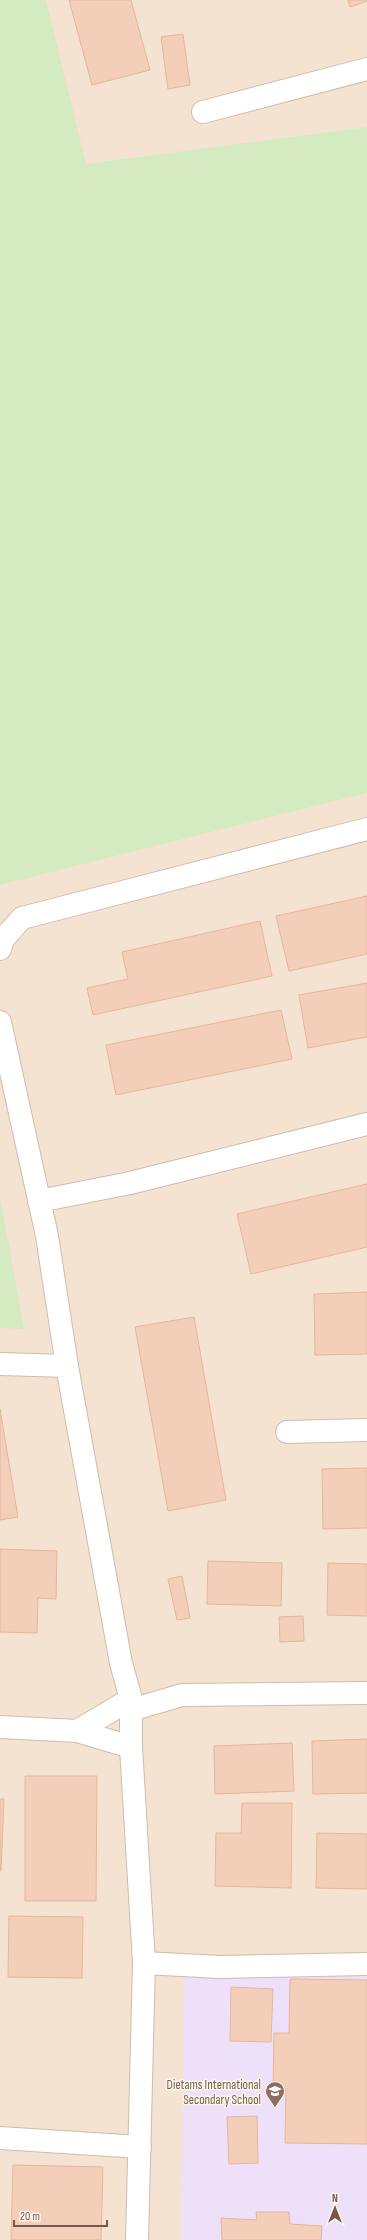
<svg xmlns="http://www.w3.org/2000/svg" width="367" height="2240" font-family="'Sofia Sans Condensed',sans-serif">
<style>
.residential{fill:#f5e3d1}
.education{fill:#efe0f9}
.green{fill:#d4ebc1}
.building{fill:#f3cfba;stroke:#e7b49a}
.lines{fill:none;stroke-linecap:round;stroke-linejoin:round}
.minor-casing{stroke:#d1bbac;stroke-width:24}
.minor{stroke:#fff;stroke-width:22}
.labels{text-anchor:middle;stroke-width:3;stroke-linejoin:round;paint-order:stroke}
.education-label{font-size:13px;fill:#785e54;stroke:#fff6ea;text-anchor:end}
</style>
<rect width="100%" height="100%" fill="#fdf2e3"/>
<rect class="residential" x="0" y="0" width="367" height="2240"/>
<path class="education" d="M367 1971V2240H181L184 1975Z"/>
<g class="green">
<path d="M0 0H46L86 164 367 127V793L0 885Z"/>
<path d="M0 1196 24 1329 0 1328Z"/>
</g>
<g class="building">
<path d="M69 0H131L150 70 92 85Z"/>
<path d="M348 0H367V1L350 7Z"/>
<path d="M183 34 190 85 168 89 161 37Z"/>
<path d="M367 896V954L289 971 276 916Z"/>
<path d="M260 921 272 976 93 1015 87 988 128 979 122 952Z"/>
<path d="M367 983V1037L308 1048 299 995Z"/>
<path d="M281 1010 292 1059 116 1095 106 1045Z"/>
<path d="M367 1184V1247L251 1274 237 1214Z"/>
<path d="M367 1292V1354L315 1355 314 1294Z"/>
<path d="M194 1317 226 1500 168 1511 135 1327Z"/>
<path d="M0 1409 18 1517 0 1520Z"/>
<path d="M367 1468V1528L323 1529 322 1469Z"/>
<path d="M0 1549 57 1551 56 1599 38 1598 37 1633 0 1632Z"/>
<path d="M208 1561 282 1563 281 1606 207 1604Z"/>
<path d="M328 1563 367 1564V1616L327 1615Z"/>
<path d="M182 1576 190 1618 177 1620 168 1579Z"/>
<path d="M303 1616 304 1641 280 1642 279 1617Z"/>
<path d="M367 1739V1793L313 1794 312 1741Z"/>
<path d="M292 1743 294 1791 215 1794 214 1746Z"/>
<path d="M25 1776H97L96 1901H25Z"/>
<path d="M0 1799H4L1 1871H0Z"/>
<path d="M242 1803H292L291 1888 215 1886 216 1833H241Z"/>
<path d="M317 1833 367 1834V1889L316 1888Z"/>
<path d="M9 1916 83 1917 82 1978 8 1977Z"/>
<path d="M290 1979 367 1980V2144L285 2143 286 2089H273L274 2033H289Z"/>
<path d="M231 1987 273 1989 271 2042 230 2041Z"/>
<path d="M257 2116 258 2163 229 2164 227 2117Z"/>
<path d="M13 2165 103 2167 101 2240H11Z"/>
<path d="M256 2212H289L290 2224 322 2226 321 2240H222L221 2218 257 2220Z"/>
</g>
<g class="lines">
<defs>
<g id="minor">
<path d="M203 112 367 69"/>
<path d="M0 949 3 939 22 918 367 829"/>
<path d="M0 1022 47 1236 67 1366 121 1663 131 1699V1747L144 1963 137 2240"/>
<path d="M39 1201 130 1183 367 1124"/>
<path d="M0 1364 67 1366"/>
<path d="M287 1432 367 1430"/>
<path d="M131 1710 182 1695 367 1693"/>
<path d="M0 1727 77 1731 131 1747"/>
<path d="M77 1731 131 1699"/>
<path d="M144 1963 220 1967 367 1964"/>
<path d="M0 2138 140 2147"/>
</g>
</defs>
<use href="#minor" class="minor-casing"/>
<use href="#minor" class="minor"/>
</g>
<defs>
<symbol id="school-pin" viewBox="-11 -11 22 30"><path d="M0 17L-7.5 6A9.5 9.5 0 1 1 7.5 6Z" fill="#8d6e63" stroke="#fff6ea"/><path d="M0-5L7-2L0 1L-7-2ZM-4 1L0 2.5L4 1V4Q0 6-4 4Z" fill="#fff"/></symbol>
</defs>
<g fill-rule="evenodd">
<use href="#school-pin" x="264" y="2080" width="22" height="30"/>
</g>
<g class="labels">
<g class="education-label">
<text x="261" y="2089">Dietams International<tspan x="261" dy="15">Secondary School</tspan></text>
</g>
</g>
<g transform="translate(335 2208)" stroke="#fff6ea" stroke-width="3" paint-order="stroke">
<path d="M0-3L7 15L0 10L-7 15Z" fill="#765748"/>
<text y="-6" font-size="11" font-weight="bold" text-anchor="middle" fill="#765748">N</text>
</g>
<path d="M14 2220v6h93v-6" fill="none" stroke="#765748" stroke-width="2"/>
<text x="20" y="2220" font-size="12" fill="#765748" stroke="#fff6ea" stroke-width="3" paint-order="stroke">20 m</text>
</svg>
